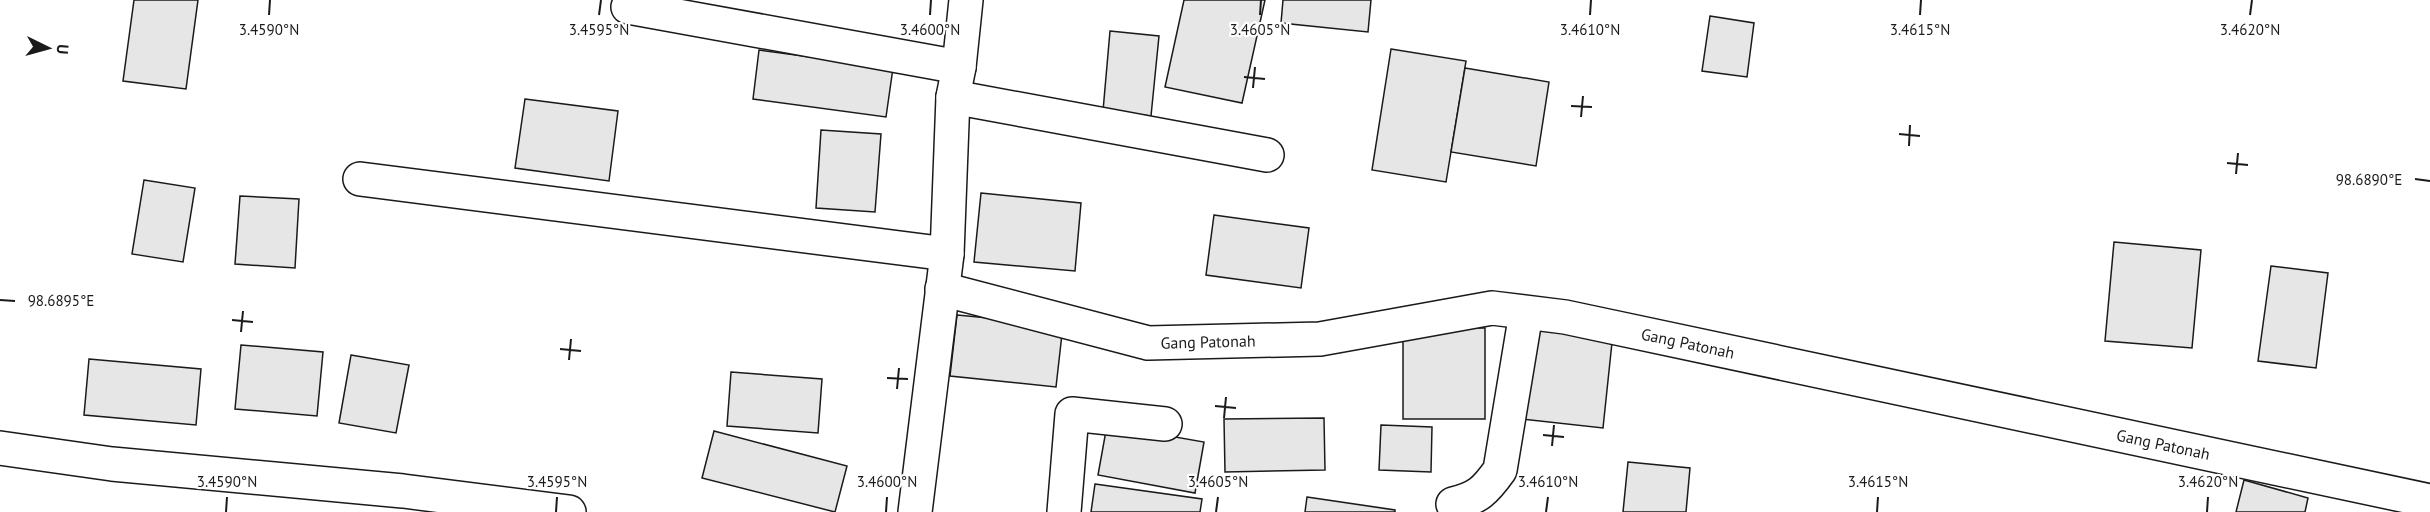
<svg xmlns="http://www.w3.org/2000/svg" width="2430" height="512" font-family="'PT Sans',sans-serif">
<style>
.building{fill:#e6e6e6;stroke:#1a1a1a;stroke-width:1.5}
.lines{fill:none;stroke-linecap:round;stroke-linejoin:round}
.street-casing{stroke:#1a1a1a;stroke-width:36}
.street{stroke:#fff;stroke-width:33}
.ticks{fill:none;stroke:#1a1a1a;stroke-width:2}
.labels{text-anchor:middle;stroke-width:4.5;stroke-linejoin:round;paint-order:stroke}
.street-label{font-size:16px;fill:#1a1a1a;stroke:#fff}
.ticks-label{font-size:15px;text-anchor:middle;fill:#1a1a1a;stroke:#fff;stroke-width:4.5;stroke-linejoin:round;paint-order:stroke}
</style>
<rect width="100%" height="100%" fill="#fff"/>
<g class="building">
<path d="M134 0H198L186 89 123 81Z"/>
<path d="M1184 0H1265L1242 103 1165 87Z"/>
<path d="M1283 0H1371L1368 32 1281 23Z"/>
<path d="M1710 16 1754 23 1747 77 1702 71Z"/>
<path d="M1110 31 1159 36 1151 116 1103 111Z"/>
<path d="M1391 49 1466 61 1446 182 1372 170Z"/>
<path d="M759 50 893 68 886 117 753 99Z"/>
<path d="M1465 68 1549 82 1536 166 1451 152Z"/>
<path d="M525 99 618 111 609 181 515 168Z"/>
<path d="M821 130 881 134 875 212 816 208Z"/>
<path d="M144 180 195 188 183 262 132 254Z"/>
<path d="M981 193 1081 203 1075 271 974 262Z"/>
<path d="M240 196 299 199 295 268 235 264Z"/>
<path d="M1214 215 1309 228 1301 288 1206 275Z"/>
<path d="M2114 242 2201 250 2192 348 2105 341Z"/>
<path d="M2271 266 2328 273 2316 368 2258 361Z"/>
<path d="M957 315 1063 325 1056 387 950 376Z"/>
<path d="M1533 324 1613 333 1603 428 1522 419Z"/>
<rect x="1403" y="328" width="82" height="91"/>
<path d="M241 345 323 352 317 416 235 409Z"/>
<path d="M351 355 409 365 396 433 339 423Z"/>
<path d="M89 359 201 369 196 425 84 415Z"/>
<path d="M731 372 822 379 818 433 727 426Z"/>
<path d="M1324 418 1325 470 1225 472 1224 419Z"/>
<path d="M1107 425 1204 442 1195 493 1098 475Z"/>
<path d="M1381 425 1432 427 1431 472 1379 470Z"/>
<path d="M714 431 847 466 835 512 702 478Z"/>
<path d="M1628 462 1690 468 1686 512H1623Z"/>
<path d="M2244 480 2308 498 2305 512H2236Z"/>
<path d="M1095 484 1202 499 1200 512H1091Z"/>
<path d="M1307 497 1395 510V512H1305Z"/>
</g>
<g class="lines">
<defs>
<g id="street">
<path d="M628 7 959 67"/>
<path d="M953 97 1267 155"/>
<path d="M360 179 947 254"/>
<path id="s1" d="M942 289 1148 343 1320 339 1492 308 1565 317 2430 501"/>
<path d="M0 448 112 464 403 491 569 512"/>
<path d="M1453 504C1478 498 1485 491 1500 470L1526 313"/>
<path d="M915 512 947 254 953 97 959 67 966 0"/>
<path d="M1064 512 1072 414 1165 424"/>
</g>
</defs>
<use href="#street" class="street-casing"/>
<use href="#street" class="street"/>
</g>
<path class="ticks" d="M269 15 270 0M599 15 601 0M930 15 931 0M1260 15 1261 0M1590 15 1591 0M1920 15 1921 0M2250 15 2252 0M1244 77 1265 79M1253 88 1255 67M1571 106 1592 107M1581 117 1583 96M1899 134 1920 136M1909 146 1910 125M2227 163 2248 165M2236 174 2238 153M2415 179 2430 181M0 300 15 301M232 320 253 322M241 332 243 311M560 349 581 351M569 360 571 339M887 378 908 379M897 389 899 368M1215 406 1236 408M1224 418 1226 397M1543 435 1564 437M1552 446 1554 425M226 512 227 497M556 512 557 497M886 512 887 497M1216 512 1218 497M1546 512 1548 497M1877 512 1878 497M2207 512 2208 497"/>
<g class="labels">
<g class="street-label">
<text dy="6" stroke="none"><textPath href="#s1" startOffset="273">Gang Patonah</textPath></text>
<text dy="6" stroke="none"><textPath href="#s1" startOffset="759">Gang Patonah</textPath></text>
<text dy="6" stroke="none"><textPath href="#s1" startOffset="1245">Gang Patonah</textPath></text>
</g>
</g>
<g class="ticks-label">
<text x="269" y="35">3.4590°N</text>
<text x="599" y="35">3.4595°N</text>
<text x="930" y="35">3.4600°N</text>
<text x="1260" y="35">3.4605°N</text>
<text x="1590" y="35">3.4610°N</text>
<text x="1920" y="35">3.4615°N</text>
<text x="2250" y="35">3.4620°N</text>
<text x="2369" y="185">98.6890°E</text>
<text x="61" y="306">98.6895°E</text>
<text x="227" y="487">3.4590°N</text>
<text x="557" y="487">3.4595°N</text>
<text x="887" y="487">3.4600°N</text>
<text x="1218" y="487">3.4605°N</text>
<text x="1548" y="487">3.4610°N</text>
<text x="1878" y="487">3.4615°N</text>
<text x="2208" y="487">3.4620°N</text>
</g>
<g transform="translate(48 48) rotate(95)" stroke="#ffffff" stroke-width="4.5" paint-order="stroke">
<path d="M0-4.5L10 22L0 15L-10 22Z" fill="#1a1a1a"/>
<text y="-9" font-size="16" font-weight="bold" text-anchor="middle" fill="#1a1a1a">U</text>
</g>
</svg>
